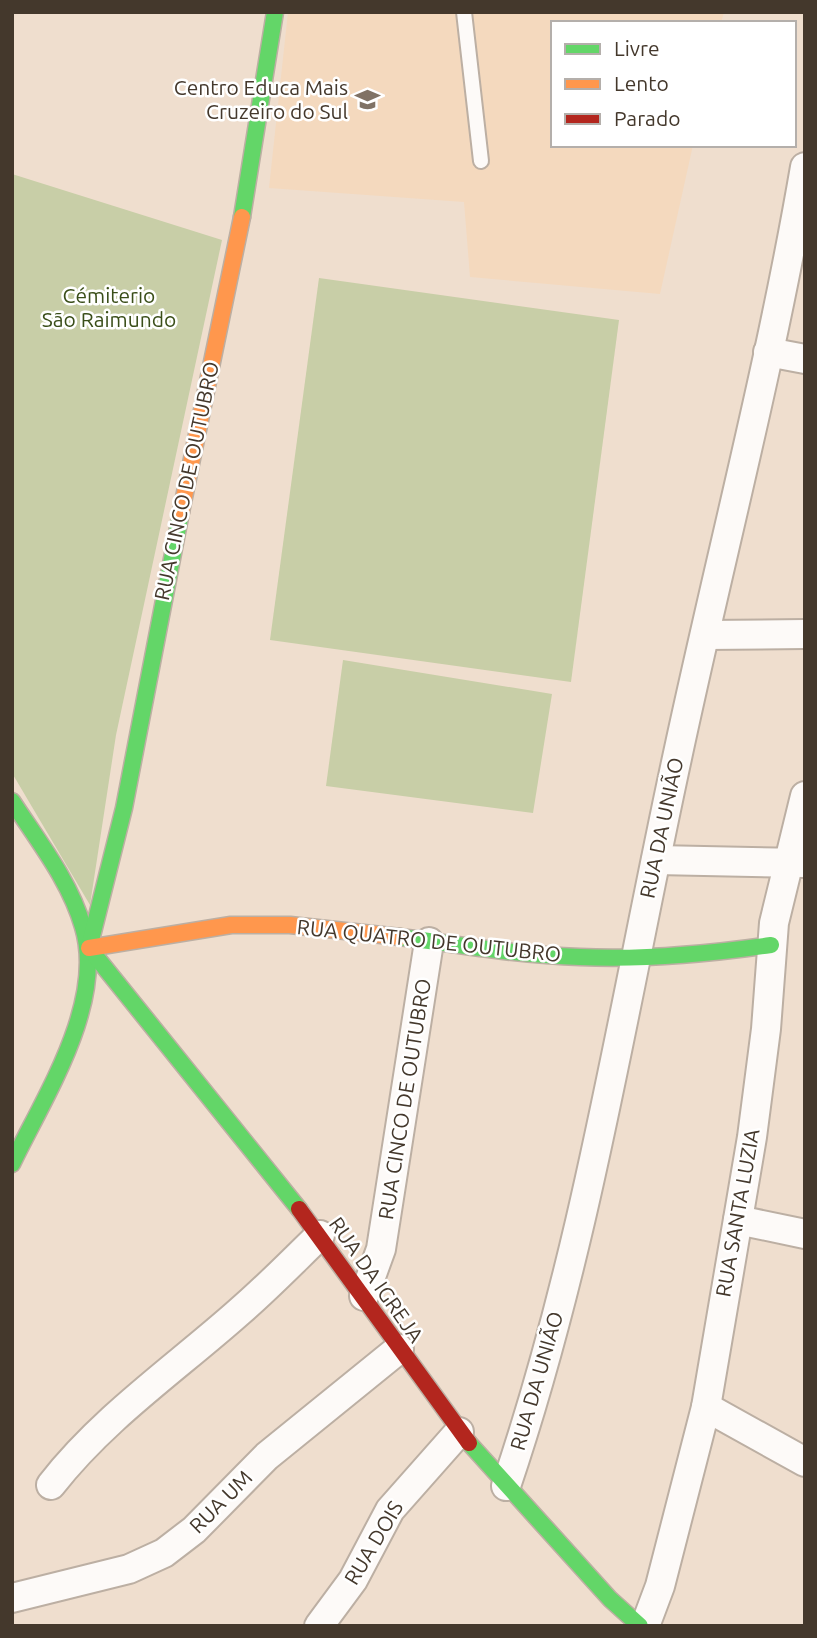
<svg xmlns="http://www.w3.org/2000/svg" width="817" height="1638" font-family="Ubuntu,sans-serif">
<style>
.built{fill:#f4d9be}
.green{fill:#c8cea7}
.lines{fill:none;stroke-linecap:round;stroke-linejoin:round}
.lane-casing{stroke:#bcafa3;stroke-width:18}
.street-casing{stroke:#bcafa3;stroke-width:32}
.fast-casing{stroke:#bcafa3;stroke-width:19}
.slow-casing{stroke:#bcafa3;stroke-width:19}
.jam-casing{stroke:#bcafa3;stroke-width:19}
.lane{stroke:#fdfaf8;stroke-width:14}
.street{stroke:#fdfaf8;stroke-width:28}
.fast{stroke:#63d668;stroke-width:16}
.slow{stroke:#ff974d;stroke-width:16}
.jam{stroke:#b3261e;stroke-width:16}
.labels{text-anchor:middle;stroke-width:5;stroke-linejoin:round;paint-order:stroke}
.poi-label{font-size:21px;fill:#44382c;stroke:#fff;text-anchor:end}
.park-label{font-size:21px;fill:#3a4e19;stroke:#fff}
.street-label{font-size:21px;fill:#44382c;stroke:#fff}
</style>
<rect width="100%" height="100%" fill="#efdece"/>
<path class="built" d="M288 12H724L721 23H553V145H693L660 294 470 277 464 202 269 188Z"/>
<g class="green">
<path d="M12 174 222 240 116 735 90 905 12 773Z"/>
<path d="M319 278 619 320 571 682 270 640Z"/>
<path d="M343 660 552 694 533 813 326 786Z"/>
</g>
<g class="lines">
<defs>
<path id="lane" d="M464 12 481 161"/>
<g id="street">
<path d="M768 352 805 359"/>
<path d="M705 635 805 634"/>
<path d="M656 860 805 863"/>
<path d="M738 1220 805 1234"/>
<path d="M364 1296 381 1249 429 942"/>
<path d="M706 1407 805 1462"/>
<path d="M51 1485C103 1418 176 1368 239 1312 267 1288 293 1261 320 1235"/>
<path d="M506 1486C586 1250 624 1002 677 758 719 561 771 366 805 167"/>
<path d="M12 1598 129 1569 164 1553 194 1530 267 1456 399 1349"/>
<path d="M319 1626 353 1580 390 1510 459 1432"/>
<path d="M645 1626 660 1586 706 1407 752 1137 766 1029 774 923 805 796"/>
</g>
<g id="fast">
<path d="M242 217 275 12"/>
<path d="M12 801C38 841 70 881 83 927 106 1003 44 1097 12 1164"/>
<path d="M400 937C460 945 519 955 580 957 644 960 708 954 771 945"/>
<path d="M89 948 124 808 181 512"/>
<path d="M89 948 299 1209"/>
<path d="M469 1443 610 1599 640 1626"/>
</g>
<g id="slow">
<path d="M181 512 242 217"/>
<path d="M89 948 231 925H290L400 937"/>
</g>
<path id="jam" d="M299 1209 469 1443"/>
</defs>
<use href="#lane" class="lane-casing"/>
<use href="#street" class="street-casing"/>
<use href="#fast" class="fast-casing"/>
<use href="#slow" class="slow-casing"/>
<use href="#jam" class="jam-casing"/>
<use href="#lane" class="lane"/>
<use href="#street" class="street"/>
<use href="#fast" class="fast"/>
<use href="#slow" class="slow"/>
<use href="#jam" class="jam"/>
</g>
<defs>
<symbol id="school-bare" viewBox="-9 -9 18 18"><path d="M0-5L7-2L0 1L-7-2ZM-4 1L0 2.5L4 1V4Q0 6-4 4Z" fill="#807265" stroke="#fff" stroke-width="2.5" paint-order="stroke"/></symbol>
</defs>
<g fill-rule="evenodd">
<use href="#school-bare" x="350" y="82" width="35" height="35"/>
</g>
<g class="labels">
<g class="poi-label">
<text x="348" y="95">Centro Educa Mais<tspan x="348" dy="24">Cruzeiro do Sul</tspan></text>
</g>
<g class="park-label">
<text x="109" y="303">Cémiterio<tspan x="109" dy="24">São Raimundo</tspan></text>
</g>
<g class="street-label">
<text transform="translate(187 481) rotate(-78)" y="7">RUA CINCO DE OUTUBRO</text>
<text transform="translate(662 828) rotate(-78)" y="7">RUA DA UNIÃO</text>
<text transform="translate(429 941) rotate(6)" y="7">RUA QUATRO DE OUTUBRO</text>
<text transform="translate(405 1099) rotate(-81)" y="7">RUA CINCO DE OUTUBRO</text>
<text transform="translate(738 1213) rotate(-80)" y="7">RUA SANTA LUZIA</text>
<text transform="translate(376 1280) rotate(55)" y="7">RUA DA IGREJA</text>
<text transform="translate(537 1381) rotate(-74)" y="7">RUA DA UNIÃO</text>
<text transform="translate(221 1502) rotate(-45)" y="7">RUA UM</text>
<text transform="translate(374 1543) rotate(-59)" y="7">RUA DOIS</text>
</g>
</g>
<rect width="817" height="1638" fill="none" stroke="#44382c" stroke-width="28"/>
<rect x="551" y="21" width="245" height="126" fill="#ffffff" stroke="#b4afab" stroke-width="2"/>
<rect x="565" y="44" width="35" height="10" fill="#63d668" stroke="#b4afab" stroke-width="2"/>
<text x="614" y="56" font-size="21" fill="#44382c">Livre</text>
<rect x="565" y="79" width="35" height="10" fill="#ff974d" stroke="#b4afab" stroke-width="2"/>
<text x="614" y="91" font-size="21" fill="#44382c">Lento</text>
<rect x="565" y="114" width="35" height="10" fill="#b3261e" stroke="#b4afab" stroke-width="2"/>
<text x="614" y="126" font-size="21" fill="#44382c">Parado</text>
</svg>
